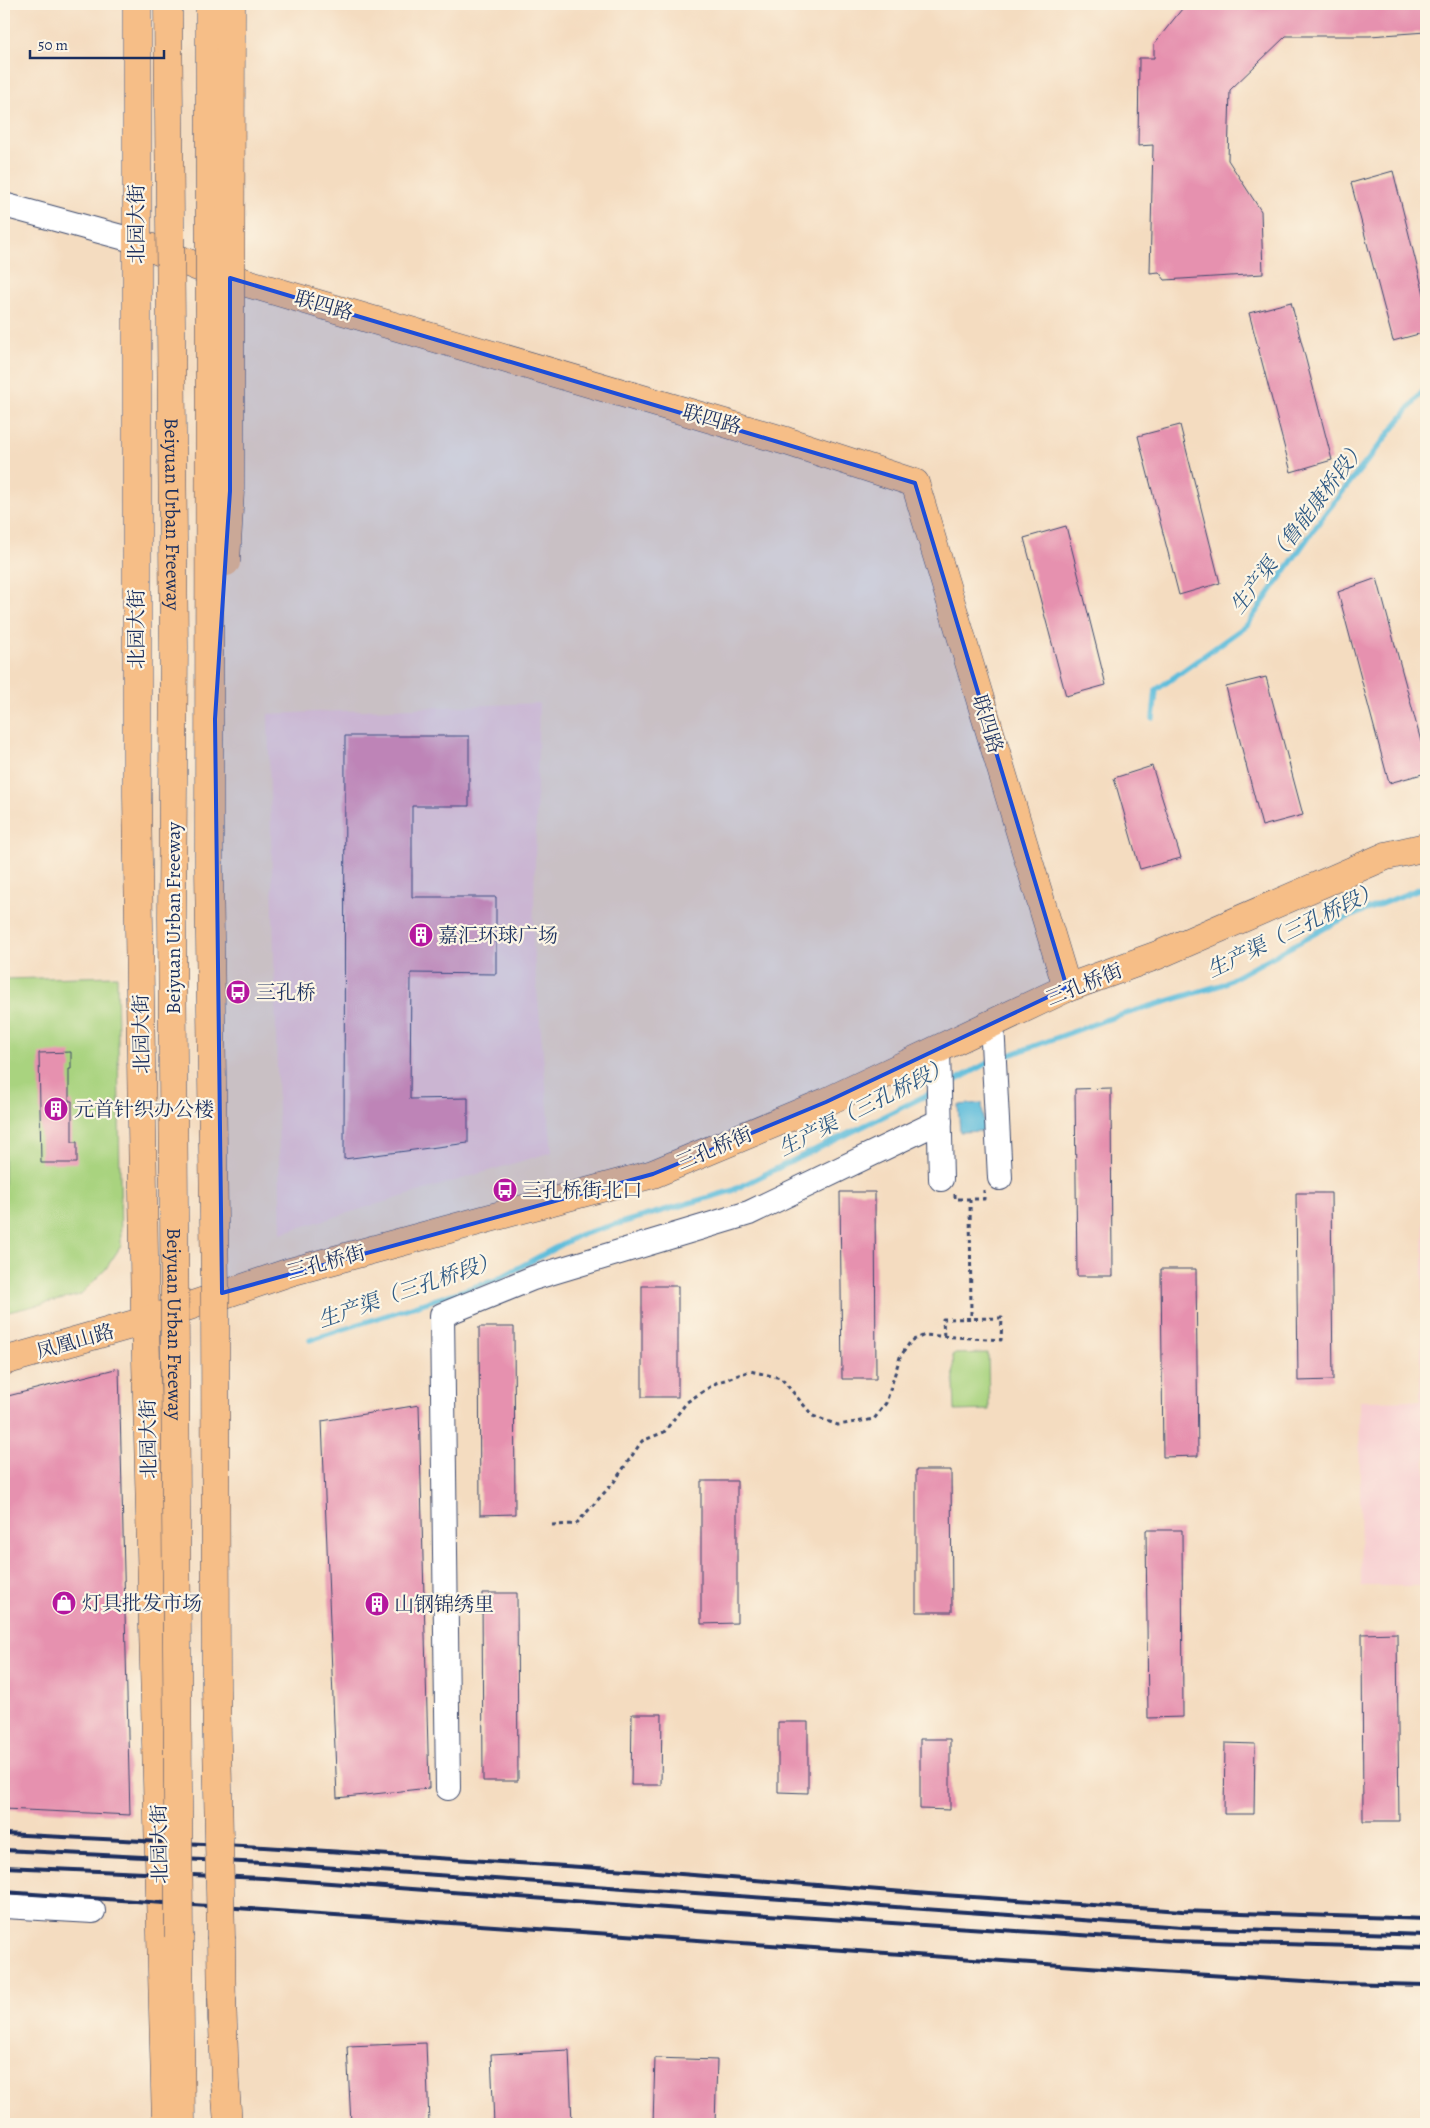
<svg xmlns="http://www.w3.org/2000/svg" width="1430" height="2128" font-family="Alegreya,'Noto Serif SC',serif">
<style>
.built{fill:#f7cfd1}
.green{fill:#a9d37f;stroke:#62816e}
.water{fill:#5cbcdb;stroke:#3c769c}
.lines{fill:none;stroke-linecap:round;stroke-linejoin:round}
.stream{stroke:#5cbcdb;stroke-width:5.5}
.building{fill:#e691af}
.minor-casing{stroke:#3c496d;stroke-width:26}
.major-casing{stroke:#3c496d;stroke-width:29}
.highway-casing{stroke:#3c496d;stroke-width:29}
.path{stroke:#3c496d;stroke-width:3;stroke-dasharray:4 4;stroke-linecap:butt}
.minor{stroke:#fff;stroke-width:24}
.major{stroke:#f6be87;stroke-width:28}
.highway{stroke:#f6be87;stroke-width:28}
.rail{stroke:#1b2f5e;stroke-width:4}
.highway-bridge-casing{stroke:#3c496d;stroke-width:29;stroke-linecap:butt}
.highway-bridge{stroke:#f6be87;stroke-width:28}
.marked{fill:#1d4ed8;fill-opacity:0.2;stroke:#1d4ed8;stroke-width:4;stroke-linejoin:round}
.labels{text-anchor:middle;stroke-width:4.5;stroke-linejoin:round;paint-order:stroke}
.street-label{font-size:20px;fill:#1b2f5e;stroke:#fcf5e5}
.poi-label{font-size:20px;fill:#1b2f5e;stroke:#fcf5e5;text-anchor:start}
.water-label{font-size:21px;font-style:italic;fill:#2e5984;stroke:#fcf5e5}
</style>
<rect width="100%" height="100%" fill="#fcf5e5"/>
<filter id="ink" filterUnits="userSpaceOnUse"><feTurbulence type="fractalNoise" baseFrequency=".02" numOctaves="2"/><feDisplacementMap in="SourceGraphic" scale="10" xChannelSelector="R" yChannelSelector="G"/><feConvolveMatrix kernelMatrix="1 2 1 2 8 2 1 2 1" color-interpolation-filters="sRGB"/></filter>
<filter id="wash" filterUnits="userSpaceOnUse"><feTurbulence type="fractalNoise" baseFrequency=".0096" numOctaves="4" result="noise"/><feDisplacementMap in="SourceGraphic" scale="20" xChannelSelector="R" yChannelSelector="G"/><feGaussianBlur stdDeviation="1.12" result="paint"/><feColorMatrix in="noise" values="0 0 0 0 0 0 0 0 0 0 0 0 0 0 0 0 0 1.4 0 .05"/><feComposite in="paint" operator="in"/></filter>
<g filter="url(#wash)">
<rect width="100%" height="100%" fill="#f4dcc0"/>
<g class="built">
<path d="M539 703 533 945 552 1152 281 1233 268 714Z"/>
<path d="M1426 1130V1586H1361L1359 1401 1420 1400Z"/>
</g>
<g class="green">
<path d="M117 976 121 1246 105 1270 80 1295 4 1313V979Z"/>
<path d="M988 1353 989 1410 955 1411 953 1354Z"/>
</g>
<path class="water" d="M982 1103 984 1131 960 1132 958 1105Z"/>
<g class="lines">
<g class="stream">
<path d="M1153 718 1156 690 1247 625 1324 515 1426 387"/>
<path d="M999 1059 1105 1020 1221 985 1334 923 1426 886"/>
<path d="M945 1086 988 1063"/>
<path d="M310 1340 498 1279 579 1235 731 1191 933 1092"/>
</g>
</g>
<g id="blocks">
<g class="building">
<path d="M1186 4H1426V32L1370 36H1286L1230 90 1228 160 1261 211 1263 274 1165 280 1159 272 1150 273 1153 145 1138 146 1139 58H1154V44Z"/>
<path d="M1393 171 1426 302V332L1393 341 1351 183Z"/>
<path d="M1291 302 1332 460 1291 472 1249 313Z"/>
<path d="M1180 425 1220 583 1179 595 1138 436Z"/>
<path d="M1066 526 1106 685 1066 696 1024 538Z"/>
<path d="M1377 578 1426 760V773L1389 783 1338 592Z"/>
<path d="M1266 677 1303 815 1262 826 1226 687Z"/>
<path d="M345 736H469V806H412V897H496V974L411 973 410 1099 468 1098V1143L344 1159Z"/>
<path d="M1152 766 1181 858 1140 869 1114 778Z"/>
<path d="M71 1052V1069H69V1101H72V1142H77V1163H41L39 1053Z"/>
<path d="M1111 1088 1112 1276H1077L1075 1089Z"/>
<path d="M840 1192H875L876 1379H842Z"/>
<path d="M1296 1193H1331L1333 1380 1298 1381Z"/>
<path d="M1161 1269H1196L1198 1456 1163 1457Z"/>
<rect x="642" y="1286" width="36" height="111"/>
<path d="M479 1327H514L515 1514 480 1515Z"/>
<path d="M119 1368 130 1815 4 1809V1397Z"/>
<path d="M419 1405 429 1788 337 1798 322 1421Z"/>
<path d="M916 1470H951L952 1612H916Z"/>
<path d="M701 1481H737V1623L701 1624Z"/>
<path d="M1146 1530H1182L1183 1717 1148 1718Z"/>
<path d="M482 1593H517L518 1781H483Z"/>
<path d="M1397 1633 1399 1821H1363L1362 1634Z"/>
<path d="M632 1714H662L661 1785H631Z"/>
<path d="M778 1722H808V1793L778 1792Z"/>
<path d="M920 1739H950V1810L920 1809Z"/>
<path d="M1225 1743 1255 1744 1254 1814H1224Z"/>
<path d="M426 2043 429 2124H351L347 2046Z"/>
<path d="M569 2050 572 2124H494L491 2054Z"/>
<path d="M655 2058 717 2060 715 2124H653Z"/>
</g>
</g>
</g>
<g filter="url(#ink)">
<use href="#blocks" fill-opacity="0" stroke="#3c496d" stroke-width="1"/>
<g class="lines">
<defs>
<g id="minor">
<path d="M4 205 136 241"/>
<path d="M992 1023 1000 1178"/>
<path d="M938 1049 941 1179"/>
<path d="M448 1788 442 1315 533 1278 749 1213 940 1121"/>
<path d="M4 1906 93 1911"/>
</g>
<g id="major">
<path d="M137 4V796L145 1321 166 2124"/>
<path d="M149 247 213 273 786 441 915 483 1067 988"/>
<path d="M4 1361 145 1321 290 1272 653 1174 826 1102 1067 988 1158 955 1386 856 1426 847"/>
</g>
<g id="highway">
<path d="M179 1937 181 2124"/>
<path d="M221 1939 222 2020"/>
</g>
</defs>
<use href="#minor" class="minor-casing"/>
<use href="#major" class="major-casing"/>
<use href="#highway" class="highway-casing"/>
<g class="path">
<path d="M955 1194V1199H984V1190"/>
<path d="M970 1199 971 1317"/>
<path d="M552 1525 576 1524 614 1482 642 1441 664 1432 687 1402 716 1383 750 1371 781 1378 813 1416 838 1425 874 1419 886 1403 900 1357 911 1341 925 1335 1001 1340 1002 1318 943 1319 944 1338"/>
</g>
<use href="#minor" class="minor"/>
<use href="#major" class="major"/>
<use href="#highway" class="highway"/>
<g class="rail">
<path d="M4 1834 264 1847 644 1871 929 1894 1182 1911 1426 1919"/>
<path d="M4 1850 264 1863 1182 1927 1426 1935"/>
<path d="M4 1867 263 1878 707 1911 1173 1941 1426 1948"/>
<path d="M4 1892 1160 1972 1338 1983 1426 1985"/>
</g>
<defs>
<g id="highway-bridge">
<path id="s1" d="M168 4 174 647 172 917 179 1937"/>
<path d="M210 4 209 868 215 1287 216 1688 221 1939"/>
<path d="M226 562 230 491 231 4"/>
<path d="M222 1997 225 2083 228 2124"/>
</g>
</defs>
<use href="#highway-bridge" class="highway-bridge-casing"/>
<use href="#highway-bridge" class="highway-bridge"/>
</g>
</g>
<path class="marked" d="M230 278 915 483 1067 988 826 1102 653 1174 222 1293 215 719 230 491Z"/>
<defs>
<symbol id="building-disc" viewBox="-11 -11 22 22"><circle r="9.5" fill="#b5179e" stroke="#fcf5e5"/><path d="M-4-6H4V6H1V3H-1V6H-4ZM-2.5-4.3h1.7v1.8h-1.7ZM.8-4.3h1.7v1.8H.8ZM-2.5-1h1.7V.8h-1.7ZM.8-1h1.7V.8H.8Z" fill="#fff"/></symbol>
<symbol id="bus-disc" viewBox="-11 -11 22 22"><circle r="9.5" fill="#b5179e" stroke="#fcf5e5"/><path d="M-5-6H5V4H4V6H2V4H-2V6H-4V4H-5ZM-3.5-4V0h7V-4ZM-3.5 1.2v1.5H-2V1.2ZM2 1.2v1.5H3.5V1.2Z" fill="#fff"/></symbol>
<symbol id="shop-disc" viewBox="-11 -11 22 22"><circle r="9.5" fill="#b5179e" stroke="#fcf5e5"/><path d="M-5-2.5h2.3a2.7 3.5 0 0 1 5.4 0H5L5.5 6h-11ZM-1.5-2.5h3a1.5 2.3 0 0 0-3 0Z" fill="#fff"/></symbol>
</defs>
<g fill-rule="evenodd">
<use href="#building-disc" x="407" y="921" width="28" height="28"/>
<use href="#bus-disc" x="224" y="978" width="28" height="28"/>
<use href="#building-disc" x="42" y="1095" width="28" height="28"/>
<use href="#bus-disc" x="491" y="1176" width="28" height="28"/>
<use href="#shop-disc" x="50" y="1589" width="28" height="28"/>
<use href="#building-disc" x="363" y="1590" width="28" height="28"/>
</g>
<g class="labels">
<g class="street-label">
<text transform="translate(136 224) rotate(-90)" y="7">北园大街</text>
<text transform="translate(324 305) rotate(16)" y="7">联四路</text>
<text transform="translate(712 419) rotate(16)" y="7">联四路</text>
<text dy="7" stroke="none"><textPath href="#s1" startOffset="510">Beiyuan Urban Freeway</textPath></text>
<text transform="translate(136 629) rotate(-90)" y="7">北园大街</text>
<text transform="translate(988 724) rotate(73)" y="7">联四路</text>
<text transform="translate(173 918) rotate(-90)" y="7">Beiyuan Urban Freeway</text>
<text transform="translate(1084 984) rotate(-22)" y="7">三孔桥街</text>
<text transform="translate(141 1034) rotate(-91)" y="7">北园大街</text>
<text transform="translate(714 1148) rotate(-23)" y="7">三孔桥街</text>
<text transform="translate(326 1262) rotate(-15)" y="7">三孔桥街</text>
<text dy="7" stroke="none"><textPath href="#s1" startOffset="1320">Beiyuan Urban Freeway</textPath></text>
<text transform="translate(75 1341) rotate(-16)" y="7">凤凰山路</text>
<text transform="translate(148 1439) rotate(-91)" y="7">北园大街</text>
<text transform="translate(159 1844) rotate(-91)" y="7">北园大街</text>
</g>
<g class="poi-label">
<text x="438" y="942">嘉汇环球广场</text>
<text x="256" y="999">三孔桥</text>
<text x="74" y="1116">元首针织办公楼</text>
<text x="522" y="1197">三孔桥街北口</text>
<text x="82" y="1610">灯具批发市场</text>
<text x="394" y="1611">山钢锦绣里</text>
</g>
<g class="water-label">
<text transform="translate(1298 527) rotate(-53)" y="7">生产渠（鲁能康桥段）</text>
<text transform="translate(1293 930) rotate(-26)" y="7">生产渠（三孔桥段）</text>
<text transform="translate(864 1107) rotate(-27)" y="7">生产渠（三孔桥段）</text>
<text transform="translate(408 1290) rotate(-19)" y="7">生产渠（三孔桥段）</text>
</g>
</g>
<rect width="1430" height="2128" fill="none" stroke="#fcf5e5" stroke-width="20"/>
<path d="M30 50v8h134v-8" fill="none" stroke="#1b2f5e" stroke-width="2.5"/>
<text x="38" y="50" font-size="15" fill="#1b2f5e" stroke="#fcf5e5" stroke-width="4" paint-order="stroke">50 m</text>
</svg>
